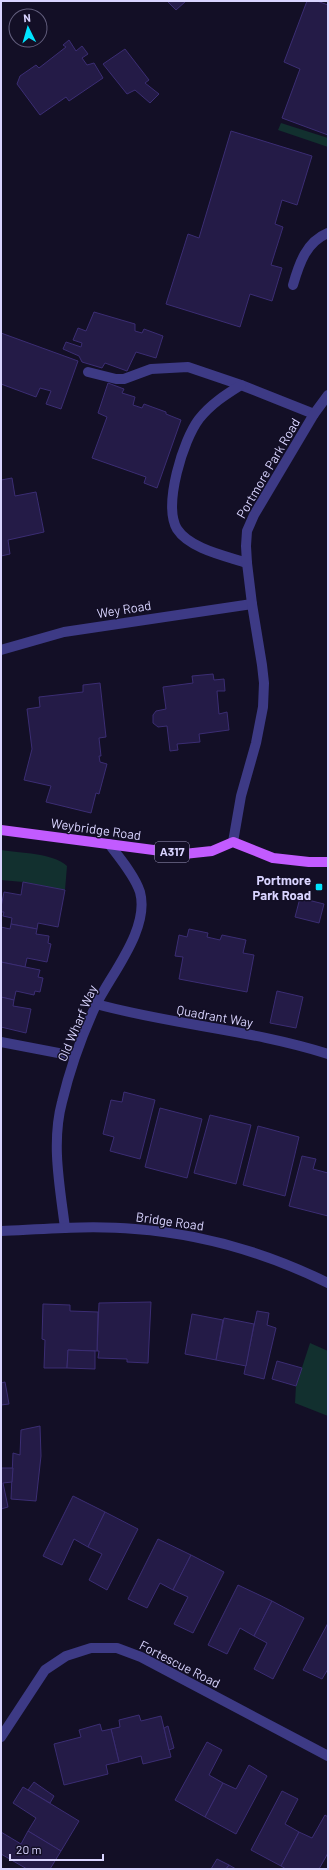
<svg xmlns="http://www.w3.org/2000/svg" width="329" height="1870" font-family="Barlow,sans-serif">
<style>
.green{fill:#12302f}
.building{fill:#241b47;stroke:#3b2d73}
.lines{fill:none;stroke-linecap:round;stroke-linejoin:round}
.minor{stroke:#3d3a85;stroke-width:10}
.major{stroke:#c25bff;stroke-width:10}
.poi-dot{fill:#00e5ff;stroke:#130f26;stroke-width:1.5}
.labels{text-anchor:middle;stroke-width:3;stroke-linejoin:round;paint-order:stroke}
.shield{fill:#130f26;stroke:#9e99be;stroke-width:1}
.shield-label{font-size:12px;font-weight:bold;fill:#d9d4ff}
.street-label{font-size:13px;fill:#d9d4ff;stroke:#130f26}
.poi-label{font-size:13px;font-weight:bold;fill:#d9d4ff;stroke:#130f26;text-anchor:end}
</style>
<rect width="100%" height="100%" fill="#130f26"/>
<g class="green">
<path d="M281 123 328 138V147L278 130Z"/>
<path d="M1 850C19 853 54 853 67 866L65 890 23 882 1 880Z"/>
<path d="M310 1343 328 1351V1416L295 1403 296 1386Z"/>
</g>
<g class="building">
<path d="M167 1H186L176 10Z"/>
<path d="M307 1H317L328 5V135L282 118 300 69 284 62Z"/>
<path d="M69 40 76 51 82 46 88 54 82 58 87 65 94 63 103 78 69 101 66 97 40 115 17 84 20 76 36 65 39 68 66 47 63 45Z"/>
<path d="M125 49 149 80 145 83 159 94 150 103 135 90 127 94 103 64Z"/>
<path d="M231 131 312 156 297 205 282 200 275 224 283 227 271 265 282 268 272 301 250 294 240 327 166 304 188 234 199 238Z"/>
<path d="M94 312 135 324V331L142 333 144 329 163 336 156 358 136 352 127 371 105 363 102 368 82 362 79 356 63 349 66 342 81 347 82 343 73 340 78 328 86 331Z"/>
<path d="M1 333 78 361 61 409 46 404 51 391 40 388 36 397 1 384Z"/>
<path d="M108 383 124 389 122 393 135 397 133 405 142 408 144 404 166 412V414L181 420 157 488 144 483 146 477 92 458 107 417 98 413Z"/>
<path d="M12 478 15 496 36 492 44 532 8 540 10 554 1 556V480Z"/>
<path d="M213 674 214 680 224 679 225 691H217L219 714 227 712 229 730 199 734 200 742 177 744 178 750 170 751 167 726 158 727 153 723V715L156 711 166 709 163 687 193 683 192 676Z"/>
<path d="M100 683 106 737 99 738 101 756H99L100 762 107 764 99 794 96 793 91 813 46 802 51 786 24 780 32 749 27 709 40 707 39 697 83 692V685Z"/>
<path d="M23 882 65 890 58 927 38 923 37 929 11 924 12 918 3 916 4 912H1V907L4 892 21 895Z"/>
<path d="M300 898 324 904 319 923 295 917Z"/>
<path d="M11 924 37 929 36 934 49 936 48 943 51 944 47 962 27 958 25 967 1 962V927L10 929Z"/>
<path d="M189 929 208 933 207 937 220 940 222 935 246 940 243 953 254 955 247 992 179 979 183 957 175 956 179 935 187 937Z"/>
<path d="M1 962 40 970 38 977 43 978 40 992 35 991 34 995 16 991 14 1000 1 997Z"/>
<path d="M277 991 303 997 296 1028 270 1023Z"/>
<path d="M1 997 14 1000 13 1006 31 1009 26 1033 1 1027Z"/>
<path d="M124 1092 155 1100 140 1159 110 1151 114 1137 103 1134 111 1100 122 1102Z"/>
<path d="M160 1108 202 1119 187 1178 145 1167Z"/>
<path d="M210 1115 251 1125 236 1184 194 1173Z"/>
<path d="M258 1126 299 1137 285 1196 243 1185Z"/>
<path d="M302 1156 316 1159 313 1169 328 1173V1216L289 1206Z"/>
<path d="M151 1302 148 1363 127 1362V1359L98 1358 99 1351H97L99 1303Z"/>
<path d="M43 1304 70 1305V1311L98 1312 97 1351 68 1350 67 1368H44L45 1340 42 1339Z"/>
<path d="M257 1311 269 1313 267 1325 276 1328 264 1379 244 1374Z"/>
<path d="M192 1314 223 1320 216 1360 185 1354Z"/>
<path d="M224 1318 254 1324 246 1366 216 1360Z"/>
<path d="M68 1350 95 1351V1369L67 1368Z"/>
<path d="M277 1361 302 1368 296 1386 272 1379Z"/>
<path d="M5 1382 9 1404 1 1405V1383Z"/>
<path d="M40 1426 41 1456 36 1501 11 1499 13 1453 20 1455 21 1430Z"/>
<path d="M1 1468H13L12 1482 3 1483 8 1507 1 1509Z"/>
<path d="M73 1496 105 1512 88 1547 74 1539 62 1565 43 1556Z"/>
<path d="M105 1512 138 1529 107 1590 89 1580 102 1554 88 1547Z"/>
<path d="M158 1539 191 1555 173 1590 160 1583 147 1608 128 1599Z"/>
<path d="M191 1555 224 1572 193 1633 174 1624 188 1597 173 1590Z"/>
<path d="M238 1585 272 1601 254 1636 240 1628 227 1654 208 1645Z"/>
<path d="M272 1601 304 1618 273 1679 254 1669 267 1643 254 1636Z"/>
<path d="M328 1623V1669L322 1679 303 1670Z"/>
<path d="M139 1715 141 1721 161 1716 171 1757 143 1764 141 1756 119 1762 111 1729 120 1727 119 1720Z"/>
<path d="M100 1724 102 1731 111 1729 119 1762 106 1765 108 1774 64 1785 54 1744 81 1737 79 1730Z"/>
<path d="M168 1726 174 1748 169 1750 164 1728Z"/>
<path d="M207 1742 222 1750 209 1775 223 1783 205 1817 175 1800Z"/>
<path d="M249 1765 267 1776 236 1834 205 1817 223 1783 236 1789Z"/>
<path d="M34 1782 54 1796 50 1803 28 1790Z"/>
<path d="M23 1787 79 1821 61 1851 28 1831 36 1818 13 1803Z"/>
<path d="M282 1791 298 1799 285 1824 299 1832 281 1866 251 1850Z"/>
<path d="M325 1815 328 1817V1853L319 1869H286L281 1866 299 1832 312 1838Z"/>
<path d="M28 1831 61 1851 50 1869H27L1 1854V1832L21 1844Z"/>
<path d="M217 1859 229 1865 226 1869H211Z"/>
<path d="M229 1865 236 1869H226Z"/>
</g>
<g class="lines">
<g class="minor">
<path d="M293 285C299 264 306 242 328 233"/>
<path d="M88 372 116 379H124L151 369 188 367 241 385 314 414"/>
<path d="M241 385C225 395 211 404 199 419 183 440 163 505 177 529 190 549 226 556 247 563"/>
<path d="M1 650 64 632 252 604"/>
<path d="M233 842 241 796 256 743 263 707 264 683 262 665 252 604 247 563 246 546 247 531 254 515 314 414 328 395"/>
<path d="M96 1004C173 1025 253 1030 328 1054"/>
<path d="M1 1042 74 1056"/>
<path d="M65 1228C60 1187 51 1143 62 1102 70 1069 81 1037 96 1005 111 974 150 929 140 892 135 876 119 857 109 844"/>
<path d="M1 1231C45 1229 91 1225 135 1229 203 1234 267 1253 328 1283"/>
<path d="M1 1737 45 1670 66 1656 91 1648H117L141 1657 328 1756"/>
</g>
<path class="major" d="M1 830 184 854 212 851 233 842 273 858 309 862H328"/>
</g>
<rect class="poi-dot" x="315" y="883" width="8" height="8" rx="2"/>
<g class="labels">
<rect class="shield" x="155" y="842" width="34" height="20" rx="3"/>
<g class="shield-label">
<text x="172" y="856">A317</text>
</g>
<g class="street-label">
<text transform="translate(268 468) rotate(-60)" y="5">Portmore Park Road</text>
<text transform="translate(124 609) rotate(-9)" y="5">Wey Road</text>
<text transform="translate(96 829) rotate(8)" y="5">Weybridge Road</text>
<text transform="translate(215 1016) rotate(10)" y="5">Quadrant Way</text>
<text transform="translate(77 1023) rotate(-67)" y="5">Old Wharf Way</text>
<text transform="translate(170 1221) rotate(8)" y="5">Bridge Road</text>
<text transform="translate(180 1664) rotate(27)" y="5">Fortescue Road</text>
</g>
<g class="poi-label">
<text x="311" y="885">Portmore<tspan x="311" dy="15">Park Road</tspan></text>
</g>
</g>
<rect width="329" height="1870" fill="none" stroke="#d9d4ff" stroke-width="4"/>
<g transform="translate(28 28) rotate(355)"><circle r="19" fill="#130f26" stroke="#625e7d"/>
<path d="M0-3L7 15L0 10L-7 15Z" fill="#00e5ff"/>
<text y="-6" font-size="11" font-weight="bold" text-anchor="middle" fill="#d9d4ff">N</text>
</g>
<path d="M10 1854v6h93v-6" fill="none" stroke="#d9d4ff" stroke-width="2"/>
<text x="16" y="1854" font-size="12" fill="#d9d4ff" stroke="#130f26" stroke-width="3" paint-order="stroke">20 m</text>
</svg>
